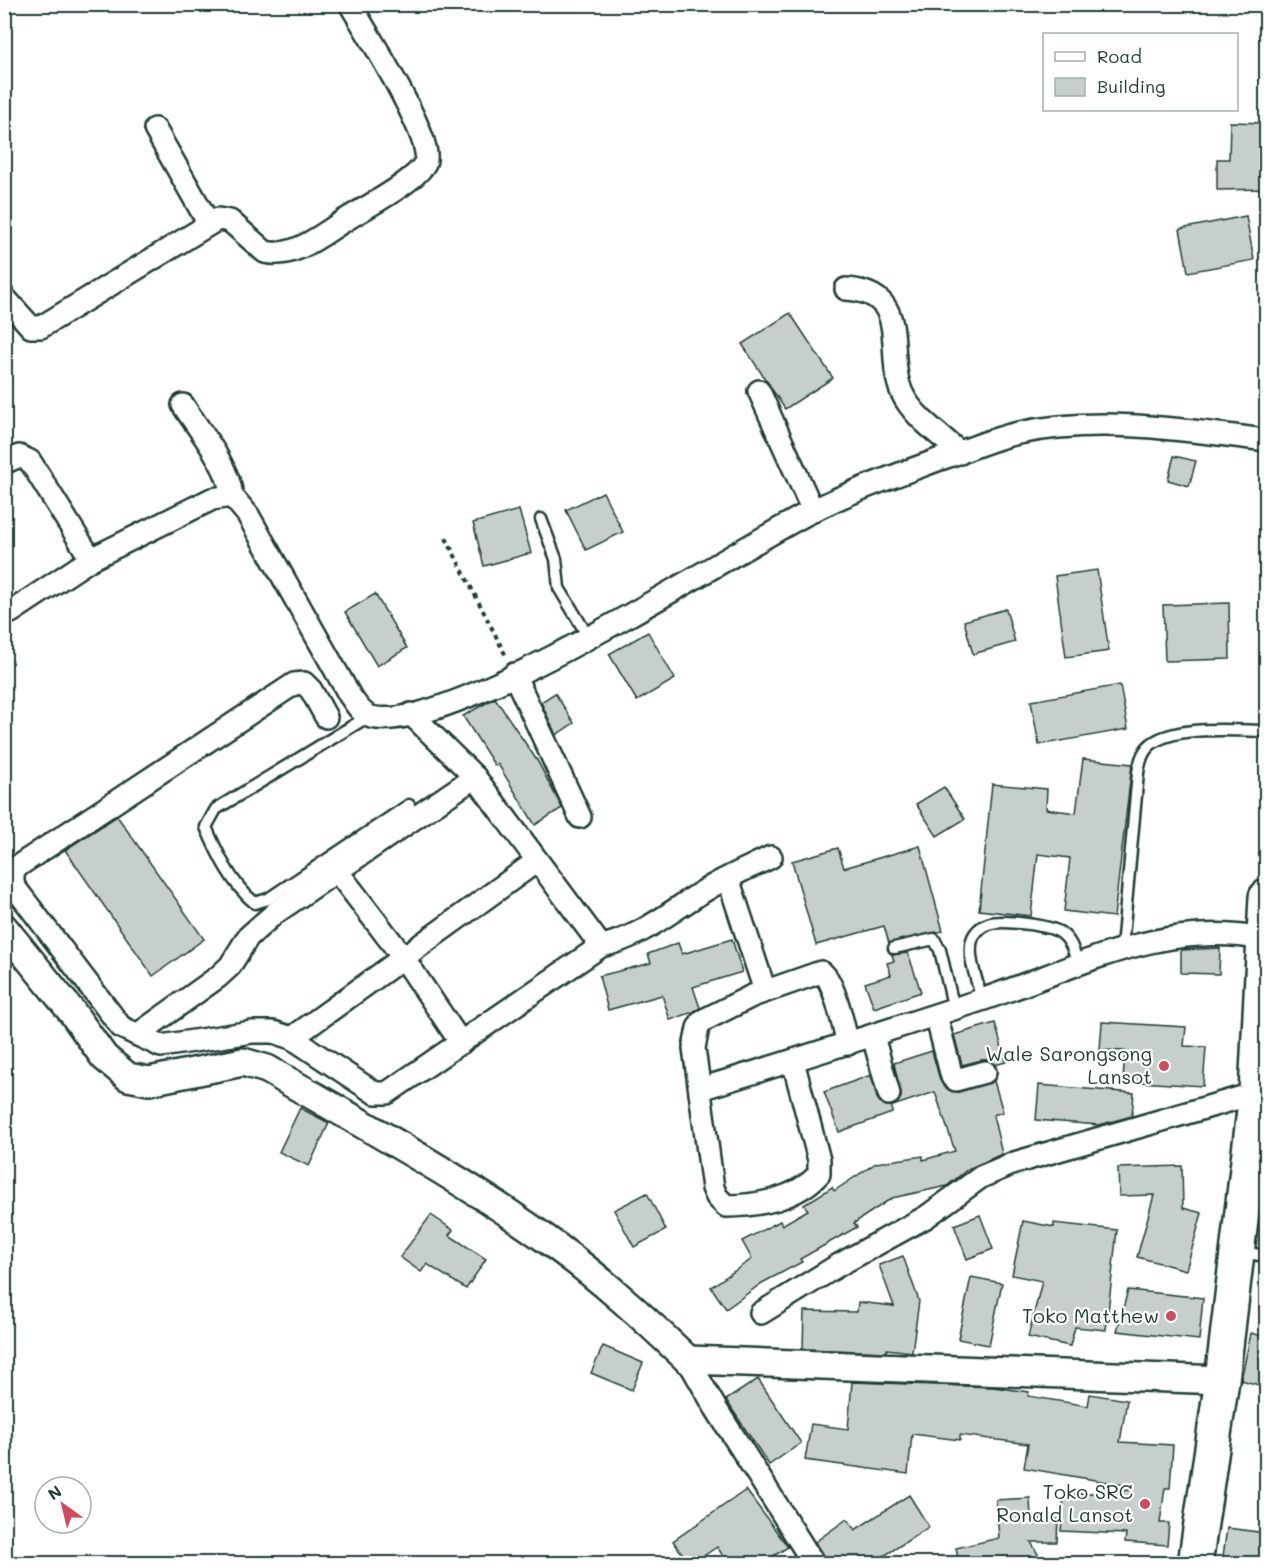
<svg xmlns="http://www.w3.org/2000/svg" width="1271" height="1568" font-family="Mali,sans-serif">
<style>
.building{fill:#c7cfcc;stroke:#1f3d34;stroke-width:1.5}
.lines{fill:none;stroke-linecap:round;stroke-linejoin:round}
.service-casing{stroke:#1f3d34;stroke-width:15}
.minor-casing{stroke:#1f3d34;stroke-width:26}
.tertiary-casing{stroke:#1f3d34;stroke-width:32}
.trunk-casing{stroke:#1f3d34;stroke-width:38}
.path{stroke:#1f3d34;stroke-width:4;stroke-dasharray:4.5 4.5;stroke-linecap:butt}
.service{stroke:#fff;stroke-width:10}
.minor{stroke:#fff;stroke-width:21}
.tertiary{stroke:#fff;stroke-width:27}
.trunk{stroke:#fff;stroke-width:33}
.poi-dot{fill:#d1495b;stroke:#fff;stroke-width:2}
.labels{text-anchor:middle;stroke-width:4.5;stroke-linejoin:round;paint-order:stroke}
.poi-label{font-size:20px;fill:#1f3d34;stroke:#fff;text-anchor:end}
</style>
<rect width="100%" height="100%" fill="#fff"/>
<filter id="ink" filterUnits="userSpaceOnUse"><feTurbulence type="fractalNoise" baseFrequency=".0167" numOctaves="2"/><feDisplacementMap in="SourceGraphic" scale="12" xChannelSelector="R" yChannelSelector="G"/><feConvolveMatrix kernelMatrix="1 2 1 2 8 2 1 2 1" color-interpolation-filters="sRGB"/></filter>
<g filter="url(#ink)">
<g class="building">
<path d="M1230 122 1266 123V189L1217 190V159H1229Z"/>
<path d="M1246 216 1254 260 1188 272 1180 229Z"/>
<path d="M790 313 833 378 785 409 742 344Z"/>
<path d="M1174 456 1196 461 1189 486 1168 480Z"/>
<path d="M603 492 623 532 586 550 566 510Z"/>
<path d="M519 510 531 553 484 566 473 523Z"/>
<path d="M1097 570 1109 651 1066 657 1055 576Z"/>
<path d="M375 594 407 648 377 666 345 612Z"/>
<path d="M1229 603 1230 659 1165 661 1163 605Z"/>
<path d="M1006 609 1015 642 973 654 964 621Z"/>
<path d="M648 632 675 679 637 701 609 654Z"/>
<path d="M1120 685 1128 729 1039 745 1031 701Z"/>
<path d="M555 693 574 723 556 735 541 702Z"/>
<path d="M495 698 538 762 562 808 535 825 498 764 495 766 463 716Z"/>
<path d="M1083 759 1132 764 1114 917 1064 911 1070 858 1038 854 1031 916 979 910 992 784 1047 789 1046 809 1076 813Z"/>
<path d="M944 787 965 819 937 836 916 804Z"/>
<path d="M117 816 204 939 153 976 65 850Z"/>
<path d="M920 846 943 931 889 943 884 926 816 945 792 861 838 848 844 868Z"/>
<path d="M732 939 742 972 693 987 700 1008 693 1012 670 1020 662 995 608 1010 599 976 651 963 648 954 678 943 682 954Z"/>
<path d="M1220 948 1219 974 1181 973V950Z"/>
<path d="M908 953 921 992 874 1008 865 983 891 975 887 963 894 961 892 955Z"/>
<path d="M1102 1022 1186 1027 1184 1046 1206 1047 1203 1086 1123 1081 1125 1051 1100 1050Z"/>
<path d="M995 1023 1006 1062 995 1065 989 1060H982L962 1065 954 1035Z"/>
<path d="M932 1051 940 1080 949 1090 959 1092 994 1081 1003 1112 993 1115 1002 1154 968 1169 947 1186 892 1198 854 1223 857 1227 800 1259 802 1262 762 1283 726 1309 711 1287 752 1259 742 1241 780 1221 782 1225 808 1210 804 1205 832 1187 834 1191 876 1163 923 1156V1160L955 1151 935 1092 893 1106 901 1097 894 1063Z"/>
<path d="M871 1075 877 1098 885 1106H892V1113L839 1132 824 1092Z"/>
<path d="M1039 1085 1134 1093 1132 1116 1099 1125 1036 1120Z"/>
<path d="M300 1108 329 1123 309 1166 279 1152Z"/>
<path d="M1182 1166 1183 1208 1202 1213 1186 1270 1137 1257 1154 1195 1119 1196 1118 1168Z"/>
<path d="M647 1193 666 1230 634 1247 614 1210Z"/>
<path d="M431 1215 453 1230 449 1235 486 1259 466 1289 427 1264 421 1272 400 1257Z"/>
<path d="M980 1215 993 1249 967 1259 954 1225Z"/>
<path d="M1023 1221 1054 1227V1223L1117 1230 1106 1330 1075 1327 1070 1346 1028 1337 1042 1281 1012 1275Z"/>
<path d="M903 1256 919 1301 912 1352 887 1349 886 1352 803 1349 804 1311 857 1312 858 1302 894 1306 879 1265Z"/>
<path d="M971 1277 1002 1283 989 1345 958 1339Z"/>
<path d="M1128 1290 1203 1298 1199 1340 1117 1331Z"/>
<path d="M1251 1333 1266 1337V1387L1241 1380Z"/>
<path d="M603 1346 643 1363 632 1390 591 1373Z"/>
<path d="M758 1379 801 1443 769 1465 726 1400Z"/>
<path d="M852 1382 993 1387 1029 1392 1028 1396 1088 1406 1090 1394 1127 1400 1120 1442 1173 1445 1170 1488H1165L1160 1523H1169L1167 1545 1125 1542 1126 1534 1061 1531 1064 1495 1130 1490V1486L1024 1468 1028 1444 960 1435V1440L912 1434 908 1474 805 1460 811 1424 848 1429Z"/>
<path d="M746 1490 788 1547 762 1563H728L717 1547 693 1563H689L673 1541Z"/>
<path d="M909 1495 929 1527 873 1563H827L815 1542 847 1519 855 1530Z"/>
<path d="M1030 1498 1031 1519H1058L1057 1542H1031L1043 1563H959L956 1548 999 1538 996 1500Z"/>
<path d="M1227 1528 1266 1533V1563H1222Z"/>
</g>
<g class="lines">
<defs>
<g id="service">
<path d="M541 519 556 559 559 588 589 638"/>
<path d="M369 716 216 809 206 827C217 853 232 885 255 903L268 899 409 805"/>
<path d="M894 948 934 939 940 950 954 1009"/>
<path d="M1122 948 1138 773C1139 766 1141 757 1145 751 1162 723 1237 731 1266 731"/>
<path d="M982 1000C978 982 967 958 972 940 974 933 981 926 988 924 1001 919 1050 925 1061 933 1072 941 1074 953 1078 965"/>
<path d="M1241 1252 1266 1256"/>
</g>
<g id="minor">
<path d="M155 129 209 224"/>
<path d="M846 289C913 293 884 353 902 393 913 417 941 435 960 453"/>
<path d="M4 297 31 327H41L218 219 230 221 265 252C295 259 322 234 347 219 366 207 415 182 425 163 437 143 364 28 350 4"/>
<path d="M759 391 813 511"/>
<path d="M183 405C200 432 228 464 232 496"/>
<path d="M4 463 19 456 30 461 91 559"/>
<path d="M11 612 91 559 212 499 232 496 248 515 350 696C356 704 361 714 371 717 449 737 732 551 814 510 856 489 900 474 943 458 968 450 993 438 1019 433 1099 416 1186 430 1266 440"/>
<path d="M514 674 580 817"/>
<path d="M411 714 475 777 601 946"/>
<path d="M326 717 311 690 304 683 294 684 18 866 13 873V885L121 1027 161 1046 252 1032H273L292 1038 375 1093H387L601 946C645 937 677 905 716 884 734 874 753 866 771 857"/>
<path d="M337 871 403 957 461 1043"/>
<path d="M728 878 765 991"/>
<path d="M936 1015 952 1077 956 1080 985 1072"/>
<path d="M137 1035 218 977 230 966 248 937 275 913 475 777"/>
<path d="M873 1036 889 1094"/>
<path d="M292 1038 537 861"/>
<path d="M793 1061 819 1160V1174C796 1199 758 1206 726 1206L717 1197 713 1188 694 1048 698 1028 702 1021 752 996 821 972C834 978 844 1029 848 1044"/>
<path d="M700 1089C793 1061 886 1031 978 1001 1076 969 1158 919 1264 939"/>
<path d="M761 1313 837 1266 926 1217 981 1177 1014 1163 1256 1093"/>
<path d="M688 1360 715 1407 814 1564"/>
</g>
<path id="tertiary" d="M4 928 72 1012 104 1057 128 1077 149 1081 243 1062 267 1069C365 1126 466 1180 557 1247 604 1281 646 1320 688 1360L1222 1380"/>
<path id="trunk" d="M1195 1564 1222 1380 1256 1093 1266 897"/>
</defs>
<use href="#service" class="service-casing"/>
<use href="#minor" class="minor-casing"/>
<use href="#tertiary" class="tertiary-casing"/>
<use href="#trunk" class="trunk-casing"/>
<path class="path" d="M446 538 507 658"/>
<use href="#service" class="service"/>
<use href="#minor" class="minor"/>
<use href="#tertiary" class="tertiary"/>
<use href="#trunk" class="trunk"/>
</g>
</g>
<g class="poi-dot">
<circle cx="1164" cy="1066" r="6"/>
<circle cx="1171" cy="1316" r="6"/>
<circle cx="1145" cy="1504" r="6"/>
</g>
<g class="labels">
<g class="poi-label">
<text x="1152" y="1061">Wale Sarongsong<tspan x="1152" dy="23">Lansot</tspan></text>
<text x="1159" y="1323">Toko Matthew</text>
<text x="1133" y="1499">Toko SRC<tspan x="1133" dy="23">Ronald Lansot</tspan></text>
</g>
</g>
<rect width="1271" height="1568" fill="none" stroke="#fff" stroke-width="24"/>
<rect x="12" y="12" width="1247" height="1544" fill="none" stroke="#1f3d34" stroke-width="2" filter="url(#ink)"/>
<rect x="1043" y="33" width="195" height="78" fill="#ffffff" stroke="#a5b1ae" stroke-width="1.5"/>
<rect x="1055" y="52" width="30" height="9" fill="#ffffff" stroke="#a5b1ae" stroke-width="1.5"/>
<text x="1097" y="63" font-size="18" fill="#1f3d34">Road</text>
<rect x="1055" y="78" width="30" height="18" fill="#c7cfcc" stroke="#a5b1ae" stroke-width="1.5"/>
<text x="1097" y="93" font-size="18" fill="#1f3d34">Building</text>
<g transform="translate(63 1505) rotate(326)"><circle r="28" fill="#ffffff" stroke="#a5b1ae" stroke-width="1.5"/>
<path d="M0-4.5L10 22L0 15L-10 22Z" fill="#d1495b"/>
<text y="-9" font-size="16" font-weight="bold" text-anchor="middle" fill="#1f3d34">N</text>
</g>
</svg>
